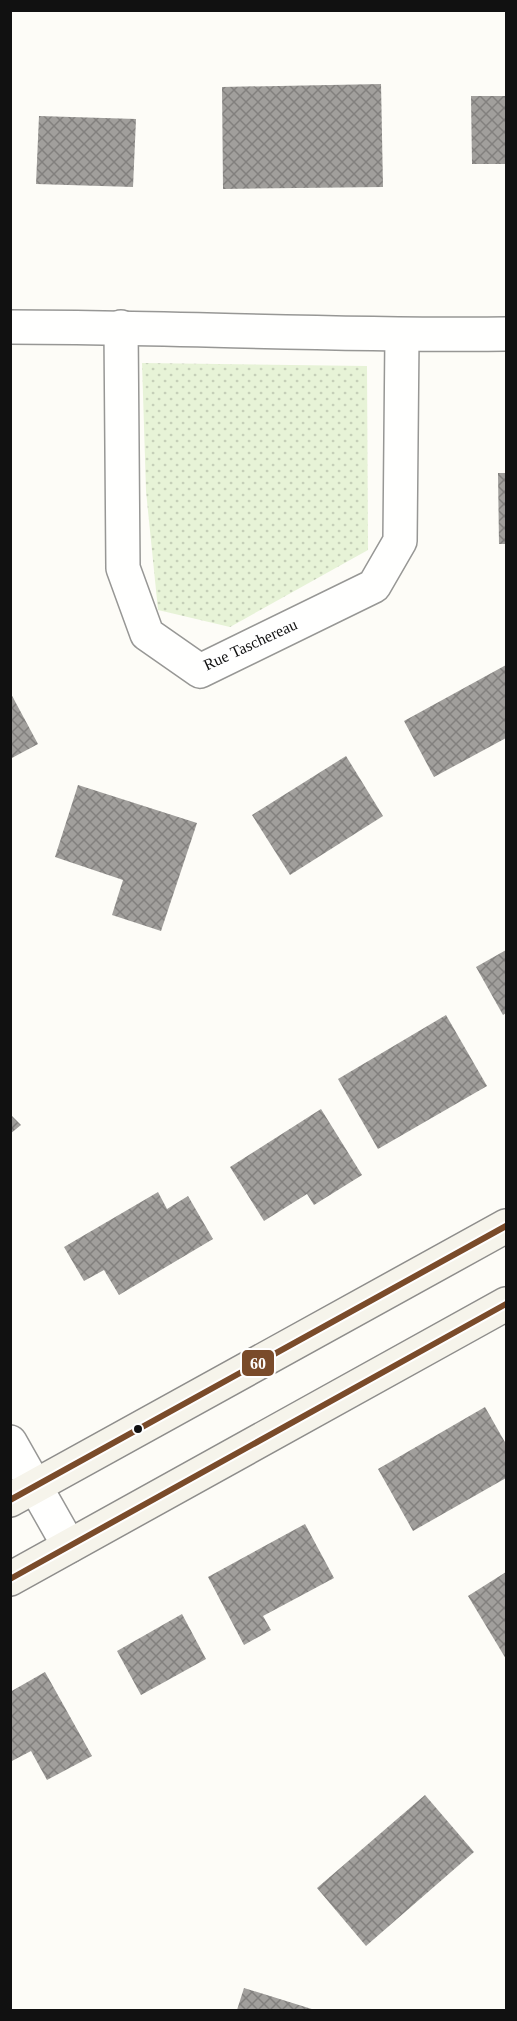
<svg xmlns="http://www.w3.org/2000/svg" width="517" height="2021" font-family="'Times New Roman',serif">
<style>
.grass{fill:url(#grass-dots)}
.building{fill:url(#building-cross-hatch)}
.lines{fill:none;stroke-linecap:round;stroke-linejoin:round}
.street-casing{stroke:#979795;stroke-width:36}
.secondary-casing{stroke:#8e8d8b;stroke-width:36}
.street{stroke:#fffffe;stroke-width:33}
.secondary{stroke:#f6f4eb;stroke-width:33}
.bus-1-casing{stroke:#fff;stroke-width:10}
.bus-1{stroke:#7a4b2a;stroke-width:6}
.bus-dot{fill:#111;stroke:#fff;stroke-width:2}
.labels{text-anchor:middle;stroke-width:6;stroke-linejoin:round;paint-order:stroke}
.street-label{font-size:16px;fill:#111;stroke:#fff}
.line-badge{stroke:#fff;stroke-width:2}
.badge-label{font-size:16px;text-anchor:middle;font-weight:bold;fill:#fff}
</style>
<defs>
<pattern id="grass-dots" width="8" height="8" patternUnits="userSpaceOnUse" patternTransform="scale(1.5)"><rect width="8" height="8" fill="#e7f3d7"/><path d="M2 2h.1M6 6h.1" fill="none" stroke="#c5cfb8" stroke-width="1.8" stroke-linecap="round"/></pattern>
<pattern id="building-cross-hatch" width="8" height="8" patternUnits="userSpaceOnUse" patternTransform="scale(1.5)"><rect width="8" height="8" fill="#a19f9c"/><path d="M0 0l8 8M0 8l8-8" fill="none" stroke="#82807e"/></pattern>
</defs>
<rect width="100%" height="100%" fill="#fdfcf7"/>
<path class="grass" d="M142 363 367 366 368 550 230 627 158 610 146 491Z"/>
<g class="building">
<path d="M381 84 383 187 223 189 222 87Z"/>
<path d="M471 96H506V164H472Z"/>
<path d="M39 116 136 119 133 187 36 184Z"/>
<path d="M498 473H506V544H499Z"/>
<path d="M506 665V738L434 777 404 721Z"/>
<path d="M10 692 38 744 10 759Z"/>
<path d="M346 756 383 816 290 875 252 815Z"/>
<path d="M78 785 197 823 161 931 112 915 123 880 55 857Z"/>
<path d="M506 950V1013L503 1015 476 967Z"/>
<path d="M446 1015 487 1086 378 1149 338 1079Z"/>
<path d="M321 1109 362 1175 314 1205 307 1194 264 1221 230 1167Z"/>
<path d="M10 1114 21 1125 10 1134Z"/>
<path d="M158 1192 167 1209 188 1196 213 1239 119 1295 104 1270 84 1281 64 1247Z"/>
<path d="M485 1407 506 1444V1478L413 1531 378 1469Z"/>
<path d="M305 1524 334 1578 263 1616 271 1630 244 1645 208 1577Z"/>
<path d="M506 1572V1659L468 1596Z"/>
<path d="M182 1614 206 1659 141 1695 117 1651Z"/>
<path d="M45 1672 92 1756 47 1780 31 1751 10 1762V1692Z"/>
<path d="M425 1795 474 1852 366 1946 317 1888Z"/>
<path d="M244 1988 315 2010H237Z"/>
</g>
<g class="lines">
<defs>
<g id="street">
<path d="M10 327C176 327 341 336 506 334"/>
<path d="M121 327 123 568 147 634 200 671 374 586 400 541 402 336"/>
<path d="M10 1442 69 1546"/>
</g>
<g id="secondary">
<path d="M10 1500 506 1226"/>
<path d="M10 1579 506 1304"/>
</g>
</defs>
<use href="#street" class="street-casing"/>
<use href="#secondary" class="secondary-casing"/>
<use href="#street" class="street"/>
<use href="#secondary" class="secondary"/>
<defs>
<g id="bus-1">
<path d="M10 1500 506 1226"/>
<path d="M10 1579 506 1304"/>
</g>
</defs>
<use href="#bus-1" class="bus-1-casing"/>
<use href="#bus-1" class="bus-1"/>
</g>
<circle class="bus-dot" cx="138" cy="1429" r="5"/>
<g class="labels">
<g class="street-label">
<text transform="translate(250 644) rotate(-25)" y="6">Rue Taschereau</text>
</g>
</g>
<rect class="line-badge" x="241" y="1349" width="34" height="28" rx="6" fill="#7a4b2a"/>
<g class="badge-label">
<text x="258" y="1369">60</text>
</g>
<rect width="517" height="2021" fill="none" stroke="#111111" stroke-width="24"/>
</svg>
